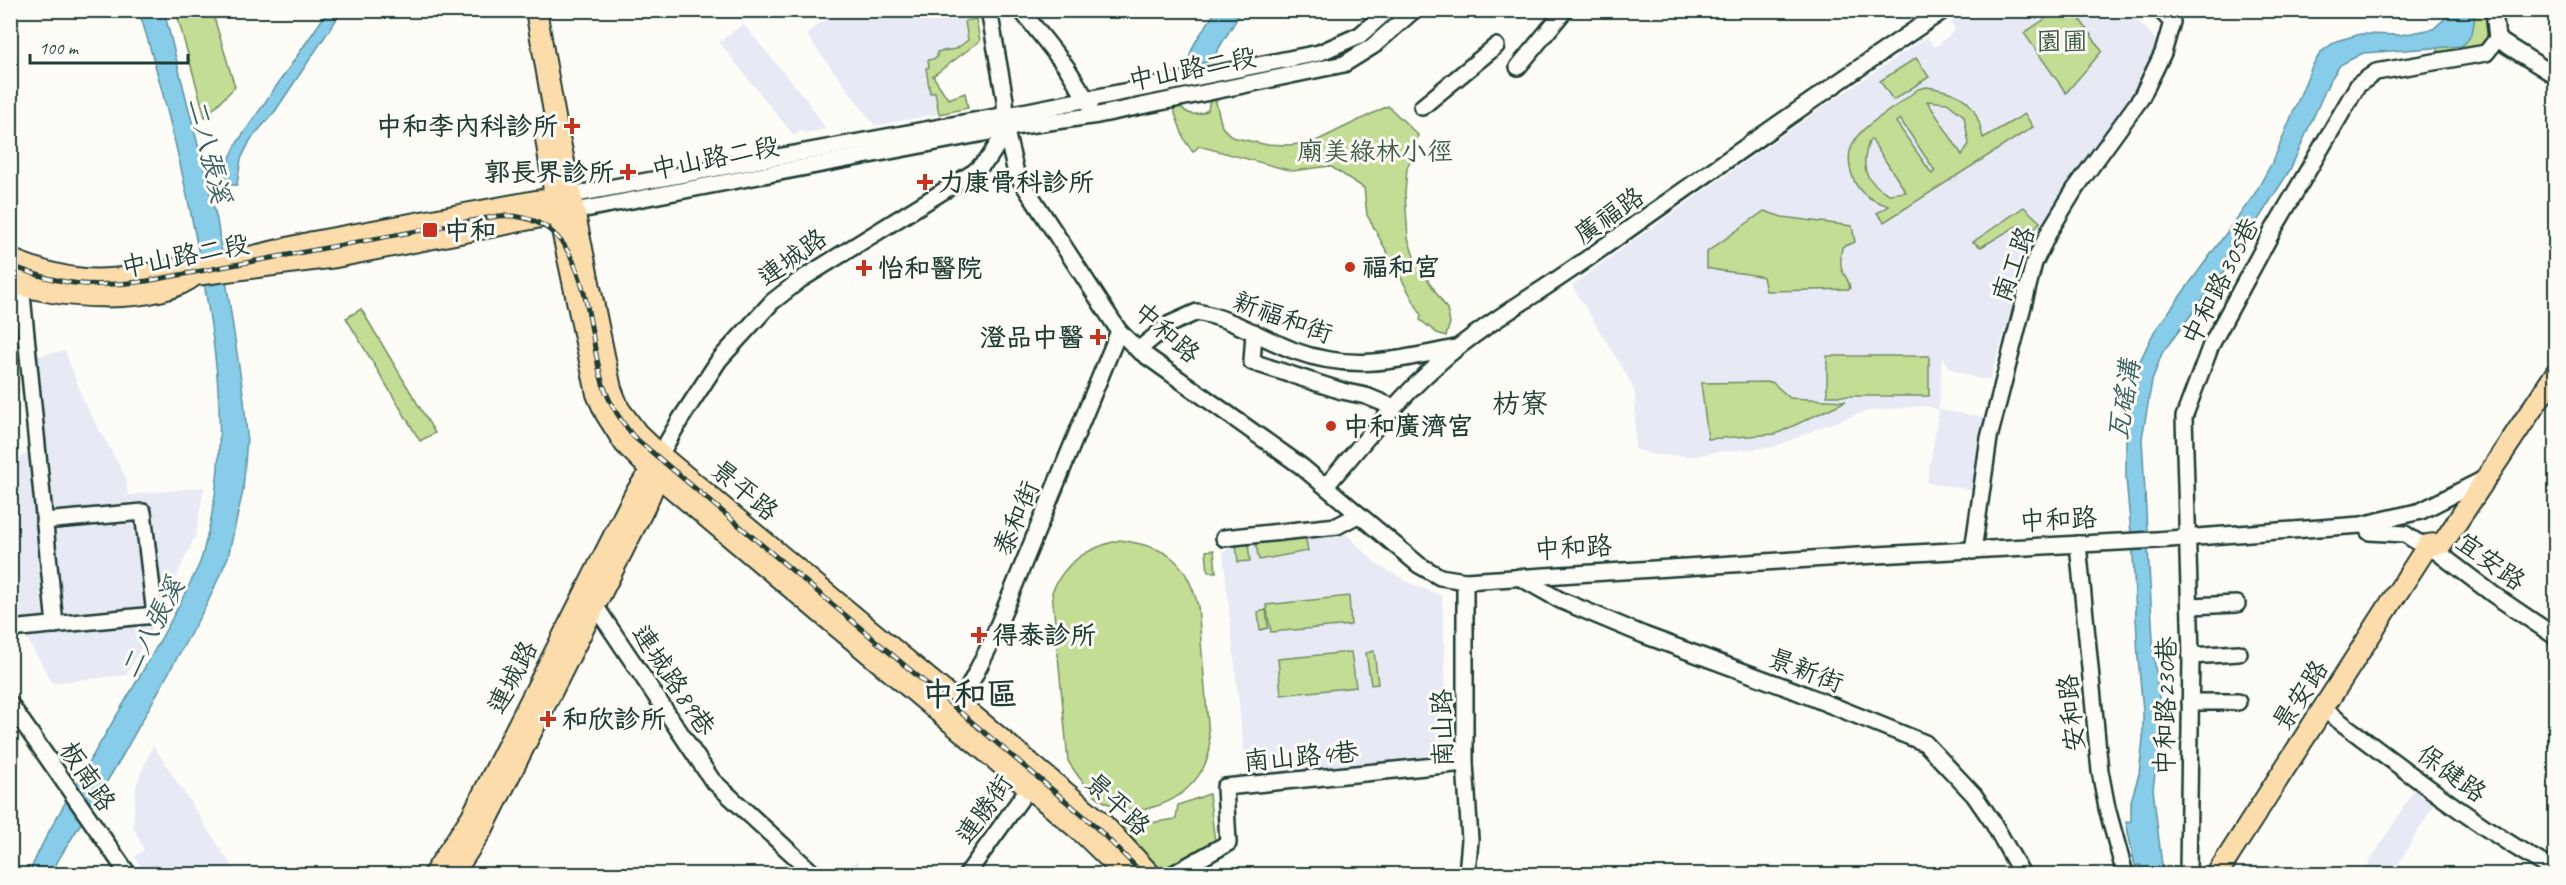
<svg xmlns="http://www.w3.org/2000/svg" width="2566" height="885" font-family="Caveat,'LXGW WenKai TC',sans-serif">
<style>
.built{fill:#e7eaf5}
.green{fill:#c3dd94;stroke:#718d64;stroke-width:1.5;fill-rule:evenodd}
.water{fill:#87cce8;stroke:#5d93a0;stroke-width:1.5}
.lines{fill:none;stroke-linecap:round;stroke-linejoin:round}
.minor-casing{stroke:#1f3d34;stroke-width:20}
.major-casing{stroke:#1f3d34;stroke-width:24}
.minor{stroke:#fdfcf7;stroke-width:15}
.major{stroke:#fddcac;stroke-width:20}
.rail-casing{stroke:#1f3d34;stroke-width:5}
.rail{stroke:#fdfcf7;stroke-width:3;stroke-dasharray:9;stroke-linecap:butt}
.poi-dot{fill:#c8321e;stroke:#fdfcf7;stroke-width:2}
.labels{text-anchor:middle;stroke-width:6;stroke-linejoin:round;paint-order:stroke}
.park-label{font-size:26px;fill:#405d47;stroke:#fdfcf7}
.street-label{font-size:26px;fill:#1f3d34;stroke:#fdfcf7}
.poi-label{font-size:26px;font-weight:bold;fill:#1f3d34;stroke:#fdfcf7;text-anchor:start}
.water-label{font-size:27px;font-style:italic;fill:#396161;stroke:#fdfcf7}
.quarter-label{font-size:28px;fill:#1f3d34;stroke:#fdfcf7}
.district-label{font-size:32px;font-weight:bold;fill:#1f3d34;stroke:#fdfcf7}
</style>
<rect width="100%" height="100%" fill="#fdfcf7"/>
<filter id="ink" filterUnits="userSpaceOnUse"><feTurbulence type="fractalNoise" baseFrequency=".0167" numOctaves="2"/><feDisplacementMap in="SourceGraphic" scale="12" xChannelSelector="R" yChannelSelector="G"/><feConvolveMatrix kernelMatrix="1 2 1 2 8 2 1 2 1" color-interpolation-filters="sRGB"/></filter>
<g filter="url(#ink)">
<g class="built">
<path d="M840 11H974L980 41 933 76 948 99 965 93 968 108 875 126 808 37 809 31Z"/>
<path d="M1968 11H2129L2163 48 2054 211 2028 259 1990 379H1978L1951 369 1942 358 1939 410 1985 417 1973 490 1927 483 1939 410 1926 406 1867 411 1824 426 1774 447 1716 452 1695 456 1654 455 1635 449V393L1628 377 1572 286 1588 273 1811 115 1927 37 1935 47 1944 40 1955 30 1951 23Z"/>
<path d="M743 24 806 99 826 129 804 133 802 130 794 136 719 42Z"/>
<path d="M65 351 85 404 126 478 128 495 204 487 196 534 160 614 126 675 52 683 11 610V462L44 445 35 356Z"/>
<path d="M1343 531 1378 565 1412 584 1442 596 1449 760 1247 781 1223 552 1236 544Z"/>
<path d="M153 745 237 874H146L134 857 144 850 133 826 136 785Z"/>
<path d="M2418 784 2438 798 2392 874H2362Z"/>
<path d="M857 861 866 874H836Z"/>
</g>
<g class="green">
<path d="M176 11H212L235 87 205 117Z"/>
<path d="M2057 11H2074L2102 51 2066 93 2024 33Z"/>
<path d="M2473 11H2493L2498 41 2440 61 2437 43Z"/>
<path d="M976 19 980 41 933 76 948 99 965 93 968 108 939 114 935 92 930 93 926 68 929 67 928 60 937 58V52L956 49 968 40 965 21Z"/>
<path d="M1916 58 1929 77 1893 100 1880 81Z"/>
<path d="M1926 87C1963 92 1976 101 1983 138L2025 114 2033 127 1884 222 1877 213 1889 206C1870 200 1858 194 1852 175 1841 142 1864 128 1887 112 1898 105 1908 97 1918 89ZM1927 101 1947 103 1964 116 1969 144 1962 155ZM1900 119 1935 171 1932 174 1896 122ZM1870 139H1871L1906 192 1889 194C1863 180 1860 166 1870 139Z"/>
<path d="M1215 98 1222 127 1232 137 1263 144 1288 145 1312 143 1388 106 1418 135 1414 153 1407 168 1405 194 1408 238 1415 260 1447 309 1450 323 1446 336 1437 333 1420 320 1421 315 1367 215 1364 188 1330 166 1292 171 1199 146 1193 152 1185 141 1173 108 1180 106C1188 116 1198 116 1208 110L1210 99Z"/>
<path d="M2024 207 2040 222 2033 231 2020 224 1981 247 1973 242Z"/>
<path d="M1764 211 1782 217 1852 226 1855 242 1842 247C1841 253 1840 264 1842 270 1845 278 1849 278 1850 289L1766 291 1763 277C1743 272 1727 273 1707 268V252Z"/>
<path d="M361 309 435 433 420 441 346 318Z"/>
<rect x="1827" y="356" width="102" height="40"/>
<path d="M1772 382 1790 398 1846 401 1776 434 1708 439 1701 383Z"/>
<path d="M1305 534 1308 551 1259 560 1255 541Z"/>
<path d="M1120 540C1167 547 1186 559 1198 606L1210 748C1203 789 1156 820 1114 806 1094 800 1079 778 1068 761L1052 592C1065 561 1088 548 1120 540Z"/>
<path d="M1248 543 1250 561 1238 562 1236 544Z"/>
<path d="M1214 550 1216 572H1208L1206 551Z"/>
<path d="M1349 596 1351 625 1271 632 1266 605Z"/>
<path d="M1266 610 1268 628 1260 630 1258 612Z"/>
<path d="M1374 651 1378 684 1371 685 1366 653Z"/>
<path d="M1351 652 1356 687 1281 695 1278 659Z"/>
<path d="M1209 794 1215 842 1182 867 1156 872 1116 828 1176 819 1178 805Z"/>
</g>
<g class="water">
<path d="M139 11H164L217 220 244 400 247 436 243 491 228 557 207 604 120 760 57 862 53 874H29C43 838 66 802 85 769 124 702 165 637 198 567 203 557 205 543 208 532 232 435 214 331 195 234 180 159 162 84 139 11Z"/>
<path d="M328 11H342L276 110 251 139 241 159 237 185H225C224 169 230 157 237 143Z"/>
<path d="M1216 11H1237L1235 15 1238 17 1211 61 1189 66C1187 47 1207 26 1216 11Z"/>
<path d="M2454 11H2475C2474 24 2474 38 2461 46L2363 53 2340 65 2329 82 2290 170 2231 262 2162 353 2152 381 2142 438 2154 658 2162 722 2153 789 2163 874H2142L2140 865 2135 866 2126 822 2131 821V801L2139 774 2143 739V710L2138 658 2133 555 2126 478V439L2138 365 2154 332 2254 195 2274 159 2312 66 2321 52 2336 41 2361 34 2401 35 2433 29Z"/>
</g>
<g class="lines">
<defs>
<g id="minor">
<path d="M989 10 1005 100 1006 131 1016 173 1119 331 1138 350 1301 466 1419 565 1440 577 1465 581 1858 556 2156 540 2361 525 2421 511 2486 478"/>
<path d="M1021 10 1067 68 1090 105"/>
<path d="M2494 10 2497 39 2556 76"/>
<path d="M1518 67 1565 10"/>
<path d="M1422 107 1496 46"/>
<path d="M571 195 1028 111 1319 53 1360 35 1388 10"/>
<path d="M575 211 1021 126 1098 115 1344 64 1373 46 1414 10"/>
<path d="M20 275 55 625"/>
<path d="M1254 332 1252 362 1342 391 1366 396 1393 407"/>
<path d="M1138 350 1170 324 1197 312C1231 318 1263 339 1295 351 1352 372 1398 360 1455 348"/>
<path d="M660 455 680 420 719 360 772 302 800 280 974 172 989 158 1006 131"/>
<path d="M1326 486C1362 444 1397 400 1439 363 1483 324 1543 291 1591 256 1708 173 1825 90 1944 10"/>
<path d="M2369 532 2405 534 2417 542 2428 545 2494 595 2556 637"/>
<path d="M1224 538 1337 526 1358 515"/>
<path d="M2078 544 2100 771 2107 808 2125 874"/>
<path d="M1973 551 1989 438 2034 263 2050 230 2075 189 2141 98 2163 53 2172 22 2160 10"/>
<path d="M1519 577 1560 600 1644 635 1796 691 1925 743 1974 795 1992 821 2022 874"/>
<path d="M1465 581V763L1470 840 1467 874"/>
<path d="M2190 606 2237 604"/>
<path d="M596 607 712 780 814 874"/>
<path d="M10 629 155 615 143 512 44 521"/>
<path d="M2191 656 2239 653"/>
<path d="M2190 702H2238"/>
<path d="M10 704 128 874"/>
<path d="M2323 709C2399 765 2473 825 2556 871"/>
<path d="M955 714 990 645 1119 331"/>
<path d="M967 874 1035 779"/>
<path d="M1173 874 1228 843 1225 787 1465 763"/>
<path d="M2188 874 2191 656 2184 417 2211 345 2272 232 2358 85 2376 72 2486 53 2497 39"/>
</g>
<g id="major">
<path d="M536 10 556 123 611 389 619 409 637 433 660 455 1102 823 1150 874"/>
<path d="M545 132 555 197 597 394 606 414 625 444 652 471 1084 834 1125 874"/>
<path d="M10 259C81 289 113 281 185 267L195 270 313 242 568 195"/>
<path d="M10 281C54 299 157 306 195 275L336 257 572 211"/>
<path d="M434 874 472 816 635 494 658 460"/>
<path d="M453 874 483 828 647 502 652 490V477"/>
<path d="M2217 874 2428 545 2443 543 2556 373"/>
</g>
</defs>
<use href="#minor" class="minor-casing"/>
<use href="#major" class="major-casing"/>
<use href="#minor" class="minor"/>
<use href="#major" class="major"/>
<defs>
<path id="rail" d="M10 265C62 286 92 288 147 281L498 216C588 210 585 315 601 377 607 400 619 419 634 437L1093 824 1143 874"/>
</defs>
<use href="#rail" class="rail-casing"/>
<use href="#rail" class="rail"/>
</g>
</g>
<g class="poi-dot">
<path d="M569 117h6v6h6v6h-6v6h-6v-6h-6v-6h6z"/>
<path d="M625 163h6v6h6v6h-6v6h-6v-6h-6v-6h6z"/>
<path d="M922 173h6v6h6v6h-6v6h-6v-6h-6v-6h6z"/>
<rect x="422" y="222" width="16" height="16" rx="3"/>
<circle cx="1350" cy="267" r="6"/>
<path d="M861 259h6v6h6v6h-6v6h-6v-6h-6v-6h6z"/>
<path d="M1095 328h6v6h6v6h-6v6h-6v-6h-6v-6h6z"/>
<circle cx="1331" cy="426" r="6"/>
<path d="M976 626h6v6h6v6h-6v6h-6v-6h-6v-6h6z"/>
<path d="M545 710h6v6h6v6h-6v6h-6v-6h-6v-6h6z"/>
</g>
<g class="labels">
<g class="park-label">
<text x="2062" y="50">園圃</text>
<text x="1375" y="160">廟美綠林小徑</text>
</g>
<g class="street-label">
<text transform="translate(1192 68) rotate(-11)" y="9">中山路二段</text>
<text transform="translate(715 157) rotate(-11)" y="9">中山路二段</text>
<text transform="translate(1609 215) rotate(-35)" y="9">廣福路</text>
<text transform="translate(185 255) rotate(-11)" y="9">中山路二段</text>
<text transform="translate(792 257) rotate(-36)" y="9">連城路</text>
<text transform="translate(2013 264) rotate(-70)" y="9">南工路</text>
<text transform="translate(2220 281) rotate(-63)" y="9">中和路305巷</text>
<text transform="translate(1283 317) rotate(20)" y="9">新福和街</text>
<text transform="translate(1167 332) rotate(41)" y="9">中和路</text>
<text transform="translate(745 490) rotate(40)" y="9">景平路</text>
<text transform="translate(1016 518) rotate(-67)" y="9">泰和街</text>
<text transform="translate(2058 519) rotate(-3)" y="9">中和路</text>
<text transform="translate(1573 547) rotate(-3)" y="9">中和路</text>
<text transform="translate(2491 561) rotate(36)" y="9">宜安路</text>
<text transform="translate(1806 670) rotate(21)" y="9">景新街</text>
<text transform="translate(512 677) rotate(-63)" y="9">連城路</text>
<text transform="translate(674 680) rotate(56)" y="9">連城路89巷</text>
<text transform="translate(2300 695) rotate(-57)" y="9">景安路</text>
<text transform="translate(2165 706) rotate(-89)" y="9">中和路230巷</text>
<text transform="translate(2071 713) rotate(-96)" y="9">安和路</text>
<text transform="translate(1442 728) rotate(-91)" y="9">南山路</text>
<text transform="translate(1301 756) rotate(-5)" y="9">南山路4巷</text>
<text transform="translate(2452 773) rotate(36)" y="9">保健路</text>
<text transform="translate(88 776) rotate(56)" y="9">板南路</text>
<text transform="translate(1118 804) rotate(43)" y="9">景平路</text>
<text transform="translate(984 809) rotate(-55)" y="9">連勝街</text>
</g>
<g class="poi-label">
<text x="558" y="135" text-anchor="end">中和李內科診所</text>
<text x="614" y="181" text-anchor="end">郭長界診所</text>
<text x="938" y="191">力康骨科診所</text>
<text x="444" y="239">中和</text>
<text x="1362" y="276">福和宮</text>
<text x="878" y="277">怡和醫院</text>
<text x="1084" y="346" text-anchor="end">澄品中醫</text>
<text x="1343" y="435">中和廣濟宮</text>
<text x="992" y="644">得泰診所</text>
<text x="562" y="728">和欣診所</text>
</g>
<g class="water-label">
<text transform="translate(209 150) rotate(76)" y="9">二八張溪</text>
<text transform="translate(2124 400) rotate(-81)" y="9">瓦磘溝</text>
<text transform="translate(152 628) rotate(-63)" y="9">二八張溪</text>
</g>
<g class="quarter-label">
<text x="1520" y="413">枋寮</text>
</g>
<g class="district-label">
<text x="970" y="705">中和區</text>
</g>
</g>
<rect width="2566" height="885" fill="none" stroke="#fdfcf7" stroke-width="36"/>
<rect x="18" y="18" width="2530" height="849" fill="none" stroke="#1f3d34" stroke-width="2" filter="url(#ink)"/>
<path d="M30 54v9h158v-9" fill="none" stroke="#1f3d34" stroke-width="3"/>
<text x="39" y="54" font-size="18" fill="#1f3d34" stroke="#fdfcf7" stroke-width="4.5" paint-order="stroke">100 m</text>
</svg>
